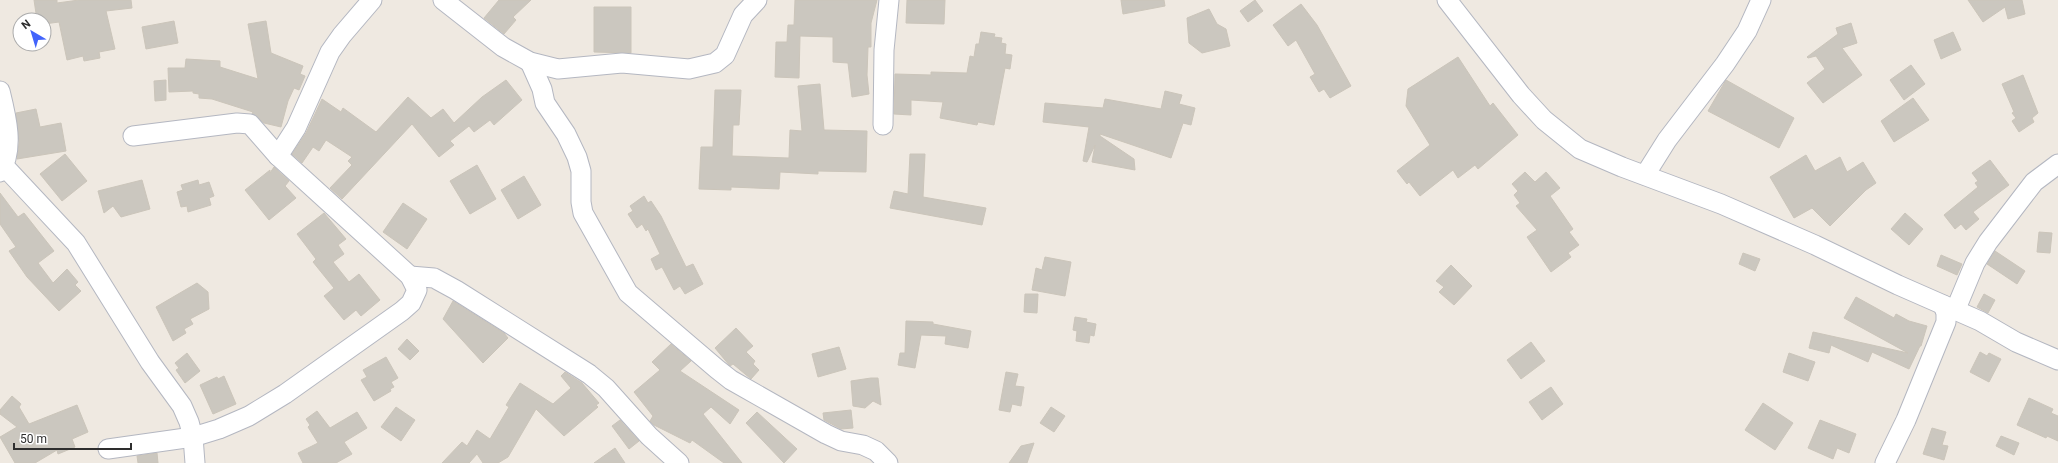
<svg xmlns="http://www.w3.org/2000/svg" width="2058" height="463" font-family="Roboto,sans-serif">
<style>
.building{fill:#cbc7bf;stroke:#cbc5ba}
.lines{fill:none;stroke-linecap:round;stroke-linejoin:round}
.minor-casing{stroke:#b4b7c1;stroke-width:21}
.minor{stroke:#fff;stroke-width:19}
</style>
<rect width="100%" height="100%" fill="#efe9e1"/>
<g class="building">
<path d="M34 0H57V3L79 0H131L132 8 106 11 115 49 99 52 100 58 84 61 83 56 67 60 59 22 44 24V20H37Z"/>
<path d="M499 0H531L513 17 516 20 504 34 484 18Z"/>
<path d="M795 0H877L871 23V47H868L867 75 869 94 852 97 848 63 833 62V37L800 36 799 78 775 77 776 42H787L788 25H794Z"/>
<path d="M907 0H945L944 24 906 23Z"/>
<path d="M1121 0H1164L1165 6 1123 14Z"/>
<path d="M1255 0 1263 11 1248 22 1240 11Z"/>
<path d="M1968 0H2022L2025 14 2008 19 2005 7 1983 22Z"/>
<path d="M1301 4 1317 25 1351 86 1330 98 1324 89 1319 92 1310 77 1315 74 1296 40 1288 46 1273 25Z"/>
<path d="M594 7H631V53L594 52Z"/>
<path d="M1209 9 1217 24 1226 29 1230 46 1202 53 1189 43 1187 18Z"/>
<path d="M174 21 178 43 146 49 142 27Z"/>
<path d="M266 21 271 53 303 66 300 74 305 76 299 90 294 88 288 101 281 127 264 123 252 114 253 112 212 99 199 98V94L193 93V91L169 92 168 68H185L186 59 220 61V67L258 79 248 24Z"/>
<path d="M1851 23 1857 43 1842 48 1862 75 1823 103 1807 83 1825 69 1816 56 1808 58 1807 57 1838 34 1836 28Z"/>
<path d="M981 32 995 34 994 37 1002 38 1001 43 1006 44 1005 54 1012 55 1010 69 1005 68 994 125 978 122 977 125 940 118 943 102 911 100V115L894 114 895 74 931 75V72L967 73 970 56 974 57 976 44H979Z"/>
<path d="M1953 32 1961 50 1941 59 1934 40Z"/>
<path d="M1458 57 1490 106 1493 103 1518 135 1478 169 1475 165 1458 178 1453 170 1420 196 1409 182 1407 184 1397 171 1430 145 1406 106 1408 89Z"/>
<path d="M1911 65 1925 84 1904 100 1890 80Z"/>
<path d="M2023 75 2038 113 2032 118 2034 122 2019 132 2012 121 2016 118 2012 113 2014 112 2002 84Z"/>
<path d="M166 80V100L155 101 154 81Z"/>
<path d="M506 80 522 100 494 125 490 120 474 132 469 126 450 141 454 145 439 157 412 124 342 199 330 188 352 165 348 161 352 157 326 140 319 151 313 147 302 163 292 154 306 133 322 99 341 112 343 108 376 132 408 97 431 118 443 109 454 123 482 97Z"/>
<path d="M1726 80 1794 118 1779 148 1708 111Z"/>
<path d="M820 84 824 130 867 131 866 172 818 171V174L780 172 779 189 731 187V190L699 189 701 147H713L715 90H741L739 125H733L732 156 789 158 790 130 802 131 798 86Z"/>
<path d="M1165 91 1182 95 1179 104 1195 108 1191 125 1183 123 1171 158 1100 134V136L1134 159 1135 170 1092 162 1095 145 1087 162 1083 161 1089 127 1043 122 1045 103 1103 108 1105 99 1161 109Z"/>
<path d="M1913 98 1929 120 1894 142 1881 121Z"/>
<path d="M36 109 40 127 61 123 66 151 17 159 19 143 16 113Z"/>
<path d="M65 154 87 181 62 201 40 174Z"/>
<path d="M910 154H925L923 197 986 208 982 225 890 208 894 191 908 194Z"/>
<path d="M1806 155 1815 171 1840 157 1847 172 1863 162 1876 183 1866 190 1830 226 1812 208 1794 218 1770 177Z"/>
<path d="M1990 160 2009 185 1973 212 1979 219 1966 230 1961 224 1955 229 1944 215 1978 187 1975 183 1978 181 1972 173Z"/>
<path d="M477 165 496 199 470 214 450 181Z"/>
<path d="M274 167 289 181 285 186 296 198 269 220 245 190 270 170V173Z"/>
<path d="M1525 172 1535 182 1546 172 1560 188 1550 196 1573 229 1569 232 1579 245 1568 253 1571 257 1551 272 1527 237 1537 230 1516 206 1520 203 1514 195 1518 191 1512 184Z"/>
<path d="M524 176 541 205 518 219 501 190Z"/>
<path d="M142 180 150 209 121 217 113 206 104 213 98 191Z"/>
<path d="M198 180 199 185 209 182 214 196 209 198 211 205 188 212 187 206 181 207 177 192 183 190 181 185Z"/>
<path d="M0 193 18 217 24 213 54 251 38 263 53 283 67 269 78 282 75 285 81 291 59 311 27 277 9 251 16 247 0 224Z"/>
<path d="M644 196 648 203 651 201 661 216 686 267 693 264 703 284 685 294 680 286 674 290 662 267 656 270 651 259 660 254 648 229 646 231 642 224 637 228 628 214 633 211 630 206Z"/>
<path d="M403 203 427 219 407 249 383 232Z"/>
<path d="M324 213 346 239 338 245 344 254 333 262 349 282 359 274 380 300 361 316 356 310 344 320 324 296 334 288 313 262 316 259 297 234Z"/>
<path d="M1905 213 1923 229 1909 245 1891 229Z"/>
<path d="M2039 232 2052 233 2050 253 2037 252Z"/>
<path d="M1995 251 2025 271 2017 284 1987 264Z"/>
<path d="M1743 253 1760 259 1755 271 1739 264Z"/>
<path d="M1941 255 1962 264 1957 275 1937 266Z"/>
<path d="M1045 257 1071 262 1065 296 1032 290 1036 268 1042 270Z"/>
<path d="M1451 265 1472 286 1454 305 1439 292 1444 287 1436 281Z"/>
<path d="M197 283 208 292 209 309 190 319 193 324 184 329 186 333 173 341 156 307Z"/>
<path d="M1025 294H1038L1037 313 1024 312Z"/>
<path d="M1984 294 1995 300 1988 313 1977 307Z"/>
<path d="M1856 297 1894 318 1896 314 1909 321 1927 326 1921 346H1920L1909 369 1872 352 1868 362 1831 345 1829 353 1809 348 1813 332 1908 353 1844 318Z"/>
<path d="M453 301 504 333 508 338 483 363 443 319Z"/>
<path d="M1075 317 1087 319 1086 322 1096 324 1094 336 1090 335 1089 343 1076 341 1077 331 1073 330Z"/>
<path d="M906 321 933 322V324L971 331 968 348 945 344 946 336 921 335 915 368 898 365 900 353H905Z"/>
<path d="M736 328 753 346 746 352 755 361 753 364 759 370 751 379 733 364 730 366 715 348Z"/>
<path d="M407 339 419 351 410 360 398 349Z"/>
<path d="M1531 342 1545 361 1521 379 1507 360Z"/>
<path d="M671 344 691 361 680 371 739 410 730 424 711 407 703 414 742 463H724L692 440 690 443 654 425 650 421 653 416 634 392 660 370 652 362Z"/>
<path d="M839 347 846 369 818 377 812 354Z"/>
<path d="M1980 352 1987 356 1989 353 2001 359 1989 382 1970 372Z"/>
<path d="M187 353 200 371 185 383 176 370 179 368 175 363Z"/>
<path d="M1789 353 1815 362 1808 381 1783 372Z"/>
<path d="M386 357 398 378 391 382 394 387 390 389 391 391 374 401 361 380 367 377 363 370Z"/>
<path d="M565 372 582 383 599 403 596 405 598 407 564 436 536 409 508 457 498 463H483L477 454 469 463H442L462 442 467 446 477 430 490 439 509 407 506 405 520 383 553 404 571 388 561 376Z"/>
<path d="M1006 372 1018 374 1015 386 1024 387 1021 406 1012 404 1010 412 999 410Z"/>
<path d="M224 376 236 404 213 414 200 385 217 377 218 379Z"/>
<path d="M871 378H878L881 405 873 401 865 408 853 406 851 381Z"/>
<path d="M1551 387 1563 404 1542 420 1529 402Z"/>
<path d="M12 396 21 404 19 407 29 424 77 405 88 432 72 439 75 447 58 454 57 450 35 463H15L0 437 17 427 0 414V410Z"/>
<path d="M2029 398 2053 409 2051 413 2058 416V441L2047 436 2046 438 2017 425Z"/>
<path d="M1763 403 1793 423 1775 450 1745 430Z"/>
<path d="M396 407 415 420 401 441 381 427Z"/>
<path d="M1051 407 1065 416 1054 432 1040 423Z"/>
<path d="M851 410 853 428 841 429 824 420 823 413Z"/>
<path d="M317 411 330 428 357 412 367 428 344 442 352 454 336 463H303L298 453 318 443 308 427 310 425 306 419Z"/>
<path d="M757 412 797 449 784 463 746 423Z"/>
<path d="M620 420 639 441 629 449 612 426Z"/>
<path d="M1820 420 1856 434 1849 453 1837 448 1833 459 1808 448Z"/>
<path d="M1932 428 1946 432 1942 445 1948 446 1944 460 1923 454Z"/>
<path d="M2001 436 2019 443 2014 455 1996 446Z"/>
<path d="M1034 443 1027 463H1009L1021 446Z"/>
<path d="M615 448 625 463H594Z"/>
<path d="M157 453 158 463H138L137 456Z"/>
</g>
<g class="lines">
<defs>
<g id="minor">
<path d="M443 0 503 47 530 62 558 69 622 63 689 69 715 63 725 55 743 15 757 0"/>
<path d="M1447 0 1521 95 1544 120 1580 149 1622 167 1721 204 1815 245 1898 285 1980 321 2016 342 2058 360"/>
<path d="M530 62 542 89 545 103 566 134 577 157 581 171V202L583 213 628 293 717 369 731 380 826 434 841 441 863 445 876 451 888 463"/>
<path d="M0 91C6 115 15 150 0 172"/>
<path d="M883 125 884 50 889 0"/>
<path d="M278 156 296 128 330 52 342 35 372 0"/>
<path d="M4 166 76 243 150 362 182 406 189 422 193 437 195 463"/>
<path d="M1645 175 1667 140 1725 64 1747 31 1761 0"/>
<path d="M410 276 434 278 456 290 589 374 606 388 649 436 679 463"/>
<path d="M1955 311 1975 263 1988 242 2034 182 2058 164"/>
<path d="M108 449 193 437 219 429 249 416 285 394 402 311 411 303 417 290 410 276 278 156 250 124 237 123 133 136"/>
<path d="M1885 463 1906 420 1946 322V313L1943 305"/>
</g>
</defs>
<use href="#minor" class="minor-casing"/>
<use href="#minor" class="minor"/>
</g>
<g transform="translate(32 32) rotate(322)"><circle r="19" fill="#ffffff" stroke="#ababab"/>
<path d="M0-3L7 15L0 10L-7 15Z" fill="#4264fb"/>
<text y="-6" font-size="11" font-weight="bold" text-anchor="middle" fill="#2e2e2e">N</text>
</g>
<path d="M14 443v6h117v-6" fill="none" stroke="#2e2e2e" stroke-width="2"/>
<text x="20" y="443" font-size="12" fill="#2e2e2e" stroke="#ffffff" stroke-width="3" paint-order="stroke">50 m</text>
</svg>
